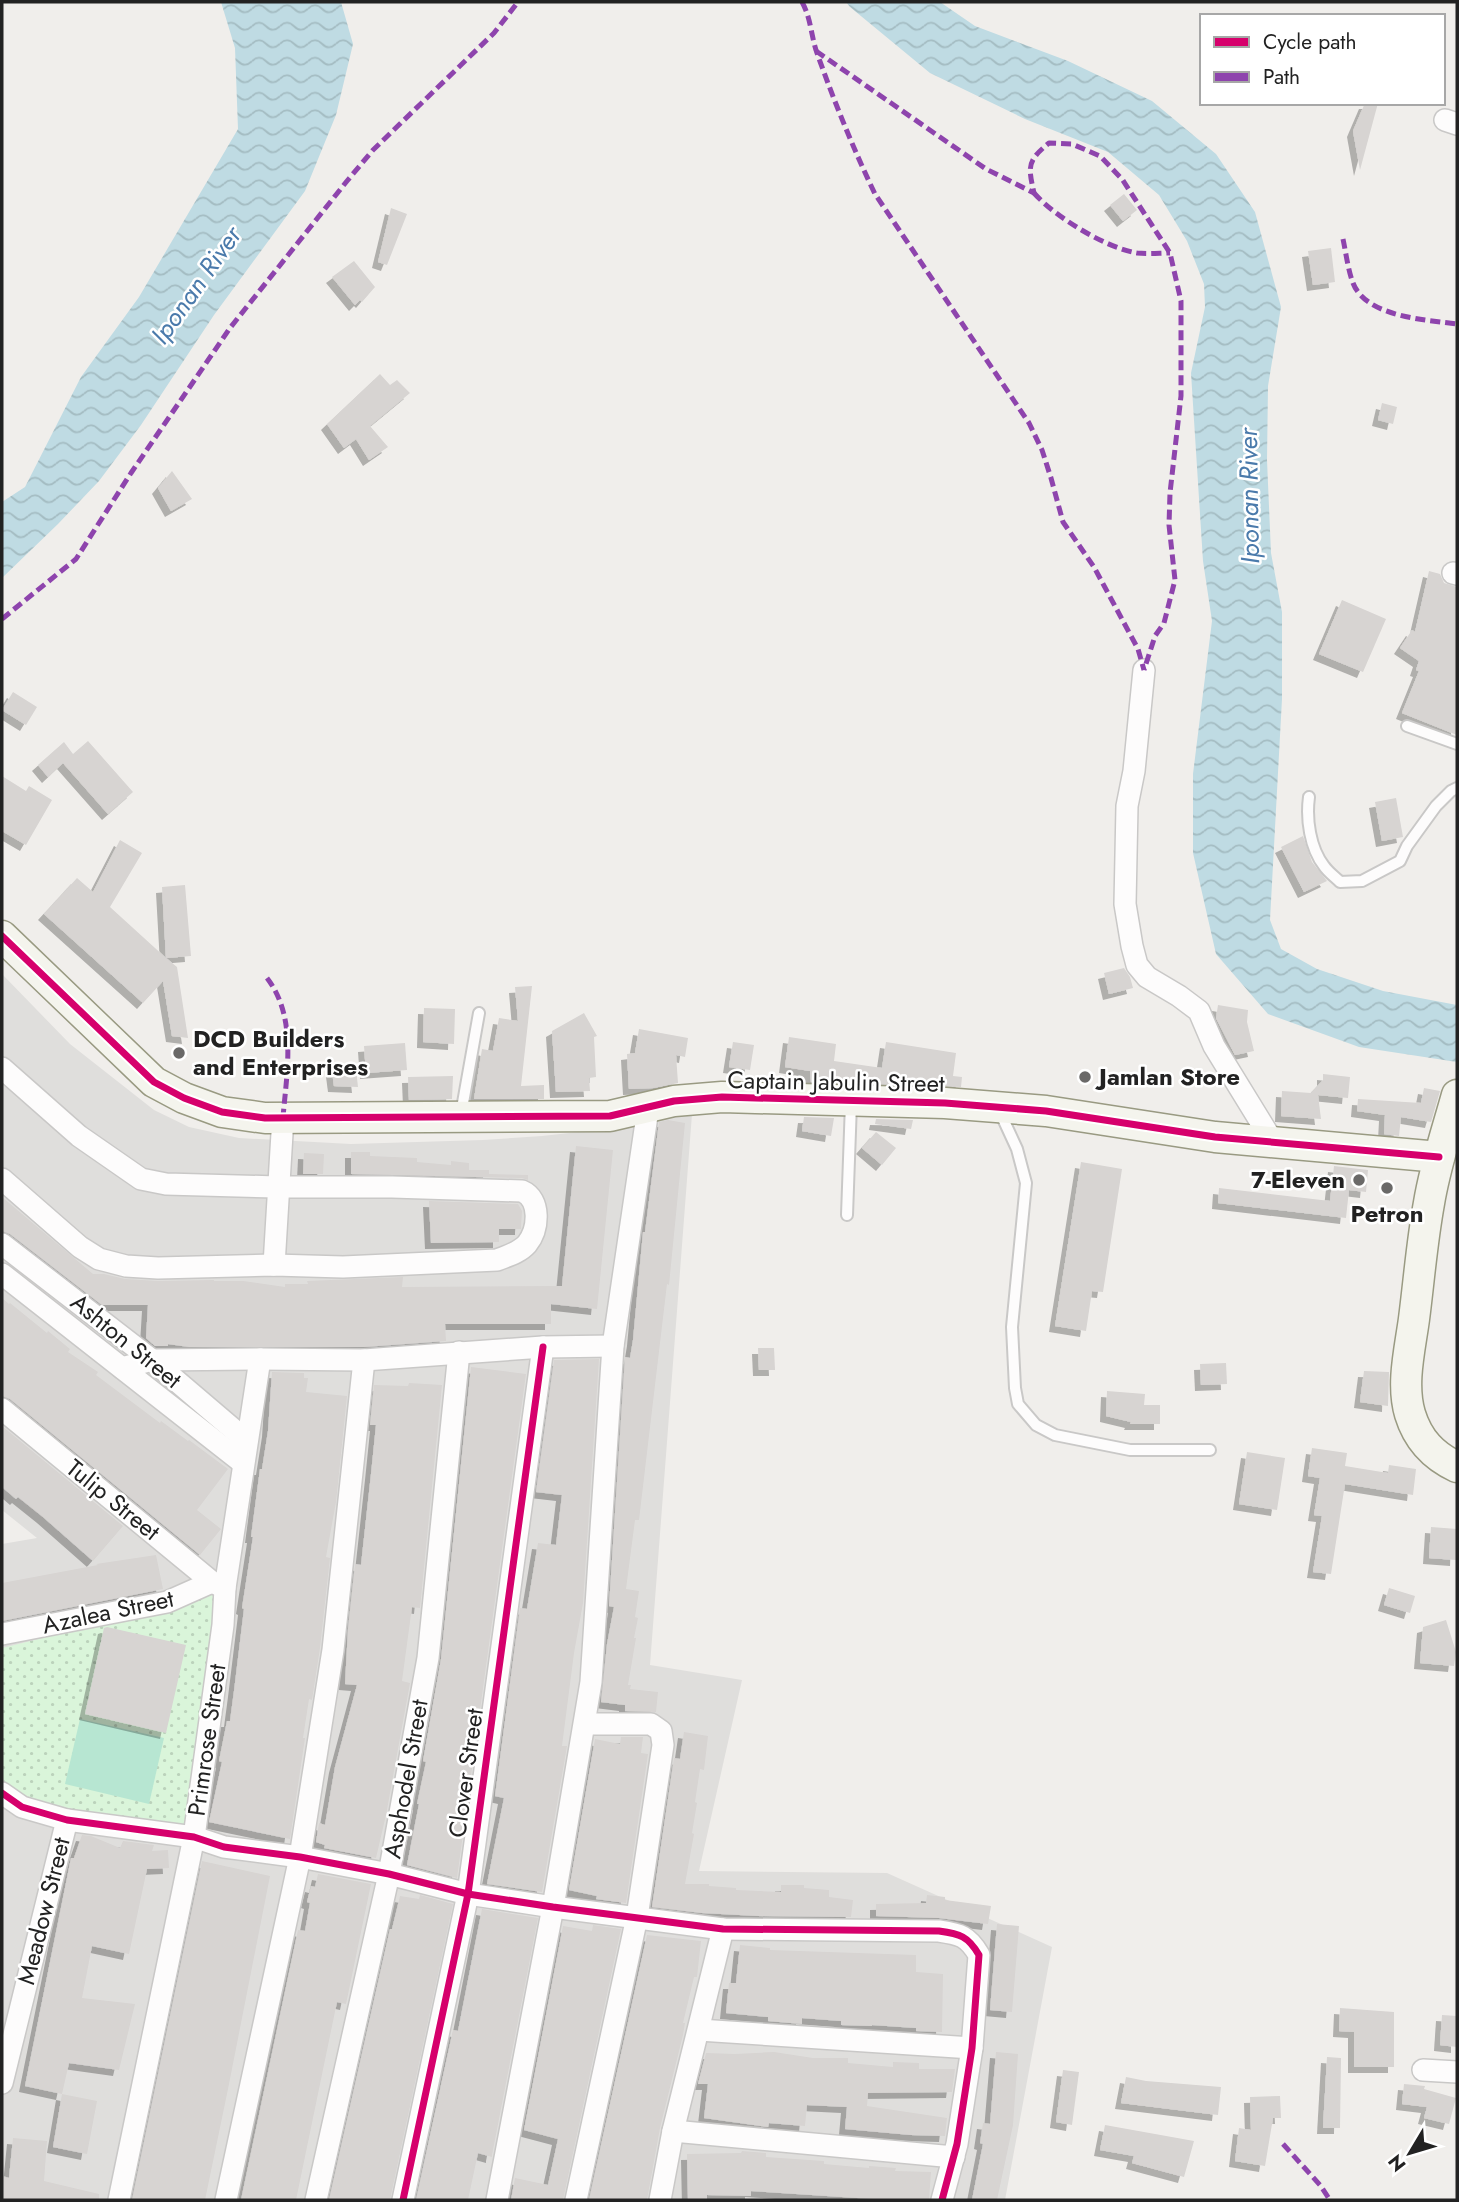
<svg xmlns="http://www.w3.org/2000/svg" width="1459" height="2202" font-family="Jost,sans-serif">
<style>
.residential{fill:#dfdedc}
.park{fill:url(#park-dots)}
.pitch{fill:#b7e6d2}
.water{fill:url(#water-waves)}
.building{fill:#d7d4d2;filter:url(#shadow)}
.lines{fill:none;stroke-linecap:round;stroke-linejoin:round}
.lane-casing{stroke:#c9c8c7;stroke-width:14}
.street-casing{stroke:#c9c8c7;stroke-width:24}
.secondary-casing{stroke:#999a82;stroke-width:33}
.lane{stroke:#fdfcfc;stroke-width:10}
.street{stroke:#fdfcfc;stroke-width:21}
.secondary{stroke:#f4f4ed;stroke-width:30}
.quiet{stroke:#8e44ad;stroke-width:5;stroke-dasharray:10 5;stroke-linecap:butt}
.cycleway-casing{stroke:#fff;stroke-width:11}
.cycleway{stroke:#d6006c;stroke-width:7}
.poi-dot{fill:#6a6968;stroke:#fff;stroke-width:2.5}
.labels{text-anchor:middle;stroke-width:5;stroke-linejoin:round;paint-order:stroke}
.poi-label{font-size:24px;font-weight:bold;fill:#222;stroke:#fff;text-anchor:start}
.street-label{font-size:24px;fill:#222;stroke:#fff}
.water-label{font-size:26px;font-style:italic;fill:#4a7aab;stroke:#fff}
</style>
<defs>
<pattern id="park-dots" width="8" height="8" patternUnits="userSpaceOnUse" patternTransform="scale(1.75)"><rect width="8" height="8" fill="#daf5da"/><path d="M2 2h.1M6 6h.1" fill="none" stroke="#bbd2bb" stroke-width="1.8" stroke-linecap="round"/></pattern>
<pattern id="water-waves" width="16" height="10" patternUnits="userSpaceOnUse" patternTransform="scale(1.75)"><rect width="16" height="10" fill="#bfdbe3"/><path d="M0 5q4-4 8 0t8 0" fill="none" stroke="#a4bcc2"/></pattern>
<filter id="shadow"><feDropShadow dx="-6" dy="6" stdDeviation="0" flood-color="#0004"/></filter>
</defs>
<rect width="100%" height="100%" fill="#f0eeeb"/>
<path class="residential" d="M2 974 70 1044 154 1110 189 1127 239 1138 351 1144 483 1140 542 1136 606 1129 692 1114 650 1665 742 1680 699 1871 887 1873 1052 1947 1005 2200H2V1544L37 1538 2 1510Z"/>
<path class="park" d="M208 1590 219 1596 188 1831 45 1814 6 1790 2 1773V1648L165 1608Z"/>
<path class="pitch" d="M80 1719 164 1738 149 1804 65 1784Z"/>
<g class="water">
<path d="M221 2H341L353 44 336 115 305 191 214 315 141 425 99 481 58 524 2 578V502L25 487 81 377 139 297 238 129 235 48Z"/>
<path d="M846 2H940L975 26 1068 61 1152 101 1216 154 1255 212 1281 307 1268 386 1267 460 1271 553 1282 612V699L1270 920 1281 949 1317 969 1383 991 1457 1005V1062L1359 1047 1268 1014 1216 954 1193 853V774L1212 621 1203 561 1191 373 1205 307 1204 284 1187 241 1159 195 1108 152 1025 119 930 73 850 7Z"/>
</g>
<g class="building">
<path d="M1365 103H1378L1360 170 1353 131Z"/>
<path d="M1124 194 1137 210 1123 221 1110 205Z"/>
<path d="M391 208 407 214 387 265 378 262Z"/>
<path d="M1331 248 1335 282 1313 285 1308 251Z"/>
<path d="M354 261 375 287 362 302 360 300 355 305 332 277Z"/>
<path d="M380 374 390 385 397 380 410 393 370 426 388 447 369 460 356 439 344 448 327 424Z"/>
<path d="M1382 403 1397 407 1393 424 1378 420Z"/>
<path d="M172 471 192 499 171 511 158 488Z"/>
<path d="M1429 571 1440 574 1444 583 1457 587V735L1402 713 1419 671 1416 670 1419 661 1400 648 1412 630 1415 632Z"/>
<path d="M1342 600 1386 619 1363 672 1319 654Z"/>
<path d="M13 692 37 707 26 725 2 710Z"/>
<path d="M88 741 133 792 108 814 63 763 48 777 38 765 64 742 73 754Z"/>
<path d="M2 776 26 791 29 786 52 800 26 845 2 831Z"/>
<path d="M1396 798 1403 837 1382 841 1375 802Z"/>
<path d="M1303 836 1312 862 1327 881 1304 892 1281 847Z"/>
<path d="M120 840 142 853 110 907 166 958 162 887 185 885 191 956 166 958 177 967 188 1038 172 1036 163 981 143 1003 44 914 77 878 93 892Z"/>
<path d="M1124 968 1130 977 1133 988 1109 994 1104 973Z"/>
<path d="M532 986 521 1086 544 1085V1099H474L482 1049 493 1051 499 1018 518 1021 515 987Z"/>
<path d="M1218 1005 1248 1010 1247 1022 1254 1051 1235 1055 1216 1018Z"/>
<path d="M424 1008 455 1009 454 1044 423 1042Z"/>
<path d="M584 1013 597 1036 594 1037 596 1077 589 1078 590 1091 556 1092 552 1031Z"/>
<path d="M639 1029 688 1038 685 1057 676 1055 678 1083 653 1088 629 1089 627 1054 635 1053Z"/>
<path d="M789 1037 836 1044 834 1061 882 1068 886 1042 956 1053 953 1076 962 1077 961 1087 811 1082 810 1071 785 1067Z"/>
<path d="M733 1042 754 1045 750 1070 729 1067Z"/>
<path d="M405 1043 407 1070 366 1073 364 1046Z"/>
<path d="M356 1069 358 1087 334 1086 332 1071Z"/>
<path d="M1323 1074 1350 1077 1348 1098 1318 1095 1321 1119 1281 1116 1282 1091 1311 1093 1323 1080Z"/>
<path d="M453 1076 452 1099 409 1100 408 1077Z"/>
<path d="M1424 1088 1440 1091 1431 1122 1401 1117 1399 1136 1384 1134 1385 1115 1357 1111 1358 1099 1421 1103Z"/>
<path d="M804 1117 834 1118 831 1136 802 1131Z"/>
<path d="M876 1119 913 1120 911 1129 875 1124Z"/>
<path d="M668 1120 685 1123 669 1285 667 1284 639 1520H635L626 1589 639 1591 635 1617 638 1618 634 1638H636L628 1685H631L630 1689 658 1692 656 1712 625 1711V1705L601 1702 607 1644 614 1607 609 1606 625 1357 630 1358 633 1340 643 1232H645L659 1122Z"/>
<path d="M876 1132 896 1148 882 1165 862 1148Z"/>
<path d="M576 1146 613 1150 597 1309 551 1304V1324H445L446 1341 364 1347H189L168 1344V1346H155L146 1338 148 1305H102L10 1234 2 1231V1197L93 1274H104L125 1279 158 1281 214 1280V1281H243L285 1287V1284H308L307 1281 403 1277 402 1287 562 1286Z"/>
<path d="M351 1152H370V1156L417 1158V1162L451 1165V1161L469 1163V1170H489V1174L528 1175V1180L522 1178 351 1174Z"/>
<path d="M304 1153 324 1154 323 1174H303Z"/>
<path d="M1081 1162 1122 1169 1103 1292 1092 1291 1086 1331 1055 1326Z"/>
<path d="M1334 1166 1368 1170 1366 1192 1349 1190 1346 1218 1218 1203 1219 1188 1330 1201Z"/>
<path d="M429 1201 518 1204 522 1211 521 1227V1229H499V1242L431 1243Z"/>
<path d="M2 1298 9 1304 10 1303 47 1333 48 1331 70 1349 68 1352 98 1372 96 1375 160 1423 161 1421 188 1441 189 1440 228 1469 197 1510 221 1529 200 1555 10 1399 2 1396Z"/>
<path d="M758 1348H774L775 1370H759Z"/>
<path d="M599 1359 583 1603 574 1653 562 1746H567L542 1892 487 1884 504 1798 495 1796 520 1608 527 1609 538 1543 556 1545 562 1495 536 1492 554 1360Z"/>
<path d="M1226 1363 1227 1384 1201 1385 1200 1364Z"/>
<path d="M471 1367 526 1374 457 1878 407 1865 419 1804H417L426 1762 423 1761 441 1659Z"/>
<path d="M1364 1371 1389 1372 1388 1406 1360 1402Z"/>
<path d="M272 1372 304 1373V1378H308L306 1392 347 1396 336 1502 326 1557 330 1558 320 1648 312 1700 309 1699 303 1738H305L290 1839 209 1822 222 1762 219 1761 227 1721H230L234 1691 244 1609 242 1608 253 1537H251L260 1469H262L268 1431Z"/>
<path d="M409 1383 442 1385 420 1608 412 1607 402 1681 410 1683 386 1815 376 1858 324 1848 325 1845 316 1842 319 1823 325 1825 335 1767 357 1685 345 1684 348 1629 355 1564 361 1565 371 1474 376 1425H370L374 1385 408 1386Z"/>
<path d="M1107 1391 1145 1394 1144 1405H1160V1424H1130L1131 1422 1106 1416Z"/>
<path d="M2 1426 123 1526 93 1561 43 1517 18 1497 16 1499 2 1487Z"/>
<path d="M1312 1448 1347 1453 1345 1466 1388 1473 1389 1465 1416 1469 1413 1495 1345 1484 1331 1574 1313 1572 1322 1516 1314 1515 1320 1478 1308 1476Z"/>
<path d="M1247 1452 1285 1458 1277 1510 1239 1504Z"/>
<path d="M1431 1527 1457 1529 1456 1560 1429 1558Z"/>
<path d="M156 1555 163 1589 2 1621V1583L98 1565 96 1564Z"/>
<path d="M1389 1588 1415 1596 1410 1613 1384 1605Z"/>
<path d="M1446 1620 1456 1652 1454 1666 1420 1663 1423 1627Z"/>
<path d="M107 1627 186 1645 166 1733 85 1714 104 1628Z"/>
<path d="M684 1732 708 1736 704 1770 700 1769 695 1802 697 1803 692 1833 694 1834 685 1884H709V1886L736 1888V1890L781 1892V1885H804V1888L829 1890V1897L853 1900 851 1917 758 1916 702 1913 652 1907 674 1758 680 1759Z"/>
<path d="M621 1737H643L641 1753 648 1754 626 1903 596 1899 597 1896 569 1890 595 1739 620 1744Z"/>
<path d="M82 1835 91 1836 120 1848 123 1841 154 1845 152 1851 168 1850 169 1868 147 1869 129 1954 92 1946 82 1998 135 2004 119 2070 69 2063 62 2094 97 2101 87 2154 53 2147 62 2094 25 2086 71 1858H74Z"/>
<path d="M202 1861 270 1876 228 2089 205 2200H132Z"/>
<path d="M318 1874 371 1884 346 2004 337 2002 296 2200H241L298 1930 305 1931 310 1903 307 1902 311 1886 315 1887Z"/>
<path d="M420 1895 453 1904 390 2200H329L390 1929H392L400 1896 419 1899Z"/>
<path d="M927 1895 945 1897V1900L991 1906 988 1924 939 1918 876 1916V1904L926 1903Z"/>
<path d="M482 1909 538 1918 492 2155V2157L478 2153 468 2200H416L453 2030 458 2031Z"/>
<path d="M997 1924 1019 1926 1012 2012 990 2010Z"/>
<path d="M593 1925 621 1929 563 2200H511L515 2178 548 2185 558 2139 524 2130 563 1926 592 1931Z"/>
<path d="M647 1935 701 1941 697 1977H694L683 2023H685L683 2035 660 2128 647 2200H589Z"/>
<path d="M740 1945 770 1948V1950L916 1955V1972L943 1974 942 2032 916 2031V2028L872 2025V2026L841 2025V2021L802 2018V2024L768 2021V2017L726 2013 729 1983H736Z"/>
<path d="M1340 2008 1394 2012V2067H1354V2032L1339 2031Z"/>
<path d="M1442 2015 1457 2016V2047L1440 2045Z"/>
<path d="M774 2052 813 2058H848V2063L893 2067V2062L919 2063V2069H955L952 2092 868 2093 867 2106 947 2118 945 2136 911 2135 845 2129 847 2107 807 2105 805 2126 769 2123 768 2127 704 2118 708 2084H698L706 2053 735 2054Z"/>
<path d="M996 2052 1018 2054 1013 2125 997 2200H972L983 2144 980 2143 983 2123 990 2124Z"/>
<path d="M1327 2057 1341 2058 1340 2128H1323Z"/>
<path d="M1063 2070 1079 2072 1072 2125 1056 2122Z"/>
<path d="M1126 2077 1146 2081 1221 2087 1218 2115 1121 2103Z"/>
<path d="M1404 2084 1425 2086 1424 2089 1456 2098 1449 2124 1424 2118 1427 2107 1402 2104Z"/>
<path d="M1280 2096 1281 2118H1273L1265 2166 1235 2161 1239 2128 1251 2130 1250 2097Z"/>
<path d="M1105 2125 1194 2141 1184 2177 1132 2163 1134 2156 1100 2150Z"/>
<path d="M13 2138 47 2141 44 2181 99 2194V2200H2V2176L9 2178Z"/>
<path d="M742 2151 766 2153V2157L824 2161V2164L869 2168V2166L896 2168 895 2171 931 2172 929 2200H888L751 2191V2196L707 2195V2200H688L687 2154 741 2153Z"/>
</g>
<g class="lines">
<defs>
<g id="lane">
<path d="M1407 726 1457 744"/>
<path d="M1309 797C1306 819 1310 848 1324 866 1328 872 1335 877 1340 882L1362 881 1400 861 1407 846 1436 806 1451 791 1457 788"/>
<path d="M999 1110 1017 1149 1026 1183 1012 1327 1015 1388 1018 1404 1036 1425 1055 1435 1130 1450H1210"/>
<path d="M461 1114 479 1013"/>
<path d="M847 1215 851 1103"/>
</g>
<g id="street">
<path d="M1445 120 1457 124"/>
<path d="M1453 573 1457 574"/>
<path d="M1144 670 1134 771 1127 806 1125 904 1132 946 1137 965 1147 977 1179 996 1199 1011 1214 1046 1273 1142"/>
<path d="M2 1068 79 1136 141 1179 166 1184 277 1187H392L522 1191C541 1199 539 1229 527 1244 519 1253 507 1256 497 1260L343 1267 274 1265 158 1268 126 1266 99 1259 80 1247 2 1179"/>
<path d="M2 1244 152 1360 247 1441"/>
<path d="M274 1265 283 1117"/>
<path d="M2 1274 243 1463"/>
<path d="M122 1368 152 1360 260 1359 364 1360 543 1347 613 1346"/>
<path d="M2 1409 212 1582 225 1588"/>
<path d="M2 1634 167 1602 212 1582"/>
<path d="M2 1793 22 1807 67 1820 194 1837 224 1847 300 1857 389 1874 468 1894 553 1907 723 1929 939 1931C960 1934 968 1936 979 1955L972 2048 957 2144 942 2200"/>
<path d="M699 2030 972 2048"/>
<path d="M1423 2070 1457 2072"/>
<path d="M2 2083 67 1820"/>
<path d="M673 2131 954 2157"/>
<path d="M119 2200 194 1837 223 1625 225 1588 260 1359"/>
<path d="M226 2200 300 1857 333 1650 364 1360"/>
<path d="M316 2200 389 1874 428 1658 459 1352"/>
<path d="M403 2200 468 1894 543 1347"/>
<path d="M497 2200 553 1907 591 1682 613 1346 648 1109"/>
<path d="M576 2200 637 1917 663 1745 661 1731 651 1724H585"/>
<path d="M660 2200 673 2131 723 1929"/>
</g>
<g id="secondary">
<path d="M2 936 154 1082 184 1098 222 1112 265 1118 610 1116 674 1101 722 1097 945 1103 1046 1111 1215 1137 1439 1157"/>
<path d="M1457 1095C1447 1131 1435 1166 1429 1203 1422 1241 1419 1280 1414 1319 1410 1349 1401 1384 1410 1414 1418 1440 1433 1456 1457 1467"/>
</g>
</defs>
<use href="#lane" class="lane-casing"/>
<use href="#street" class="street-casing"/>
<use href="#secondary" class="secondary-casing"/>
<use href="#lane" class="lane"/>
<use href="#street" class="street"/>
<use href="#secondary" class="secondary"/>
<g class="quiet">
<path d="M802 2C811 18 811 36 817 53 834 101 853 148 875 194L1029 423 1042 450 1051 478 1063 522 1094 567 1138 649 1144 670"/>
<path d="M816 51 986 169 1034 193C1028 166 1027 161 1049 143L1072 144 1100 156 1122 179 1170 253 1181 301V396L1170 493 1169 525 1175 580 1164 623 1155 636 1144 670"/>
<path d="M1034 193C1055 217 1106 248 1137 253 1148 254 1160 253 1170 253"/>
<path d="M1343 239C1346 253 1348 270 1353 283 1366 317 1426 320 1457 324"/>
<path d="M2 619 76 559 131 473 230 328 347 181 373 150 494 33 518 2"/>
<path d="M267 978C297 1017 287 1071 283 1117"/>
<path d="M1283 2144 1320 2185 1330 2200"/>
</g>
<defs>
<g id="cycleway">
<path d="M2 936 154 1082 184 1098 222 1112 265 1118 610 1116 674 1101 722 1097 945 1103 1046 1111 1215 1137 1439 1157"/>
<path d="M2 1793 22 1807 67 1820 194 1837 224 1847 300 1857 389 1874 468 1894 553 1907 723 1929 939 1931C960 1934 968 1936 979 1955L972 2048 957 2144 942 2200"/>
<path d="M403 2200 468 1894 543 1347"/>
</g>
</defs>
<use href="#cycleway" class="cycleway-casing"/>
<use href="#cycleway" class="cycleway"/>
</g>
<g class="poi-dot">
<circle cx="179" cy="1053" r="7"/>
<circle cx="1085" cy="1077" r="7"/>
<circle cx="1359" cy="1180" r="7"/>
<circle cx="1387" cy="1188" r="7"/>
</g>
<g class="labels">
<g class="poi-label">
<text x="193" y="1047">DCD Builders<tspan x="193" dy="28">and Enterprises</tspan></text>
<text x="1099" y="1085">Jamlan Store</text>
<text x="1345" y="1188" text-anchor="end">7-Eleven</text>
<text x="1387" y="1222" text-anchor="middle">Petron</text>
</g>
<g class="street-label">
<text transform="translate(836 1082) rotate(1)" y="8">Captain Jabulin Street</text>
<text transform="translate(126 1341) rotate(39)" y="8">Ashton Street</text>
<text transform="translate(113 1500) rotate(39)" y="8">Tulip Street</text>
<text transform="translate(108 1612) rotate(-12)" y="8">Azalea Street</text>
<text transform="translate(207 1740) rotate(-82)" y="8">Primrose Street</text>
<text transform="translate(466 1773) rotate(-82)" y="8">Clover Street</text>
<text transform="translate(406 1779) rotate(-80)" y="8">Asphodel Street</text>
<text transform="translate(44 1911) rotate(-76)" y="8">Meadow Street</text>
</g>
<g class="water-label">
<text transform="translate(196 285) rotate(-55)" y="9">Iponan River</text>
<text transform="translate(1249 496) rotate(-91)" y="9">Iponan River</text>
</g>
</g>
<rect width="1459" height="2202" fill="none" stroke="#222222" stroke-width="7"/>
<rect x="1200" y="14" width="245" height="91" fill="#ffffff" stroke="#a7a7a7" stroke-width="2"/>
<rect x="1214" y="37" width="35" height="10" fill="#d6006c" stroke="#a7a7a7" stroke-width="2"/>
<text x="1263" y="49" font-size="21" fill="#222222">Cycle path</text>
<rect x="1214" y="72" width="35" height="10" fill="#8e44ad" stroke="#a7a7a7" stroke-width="2"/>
<text x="1263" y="84" font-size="21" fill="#222222">Path</text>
<g transform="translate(1410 2153) rotate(232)" stroke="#ffffff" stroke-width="5" paint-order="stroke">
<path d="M0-5L12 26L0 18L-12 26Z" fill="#222222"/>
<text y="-10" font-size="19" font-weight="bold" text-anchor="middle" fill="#222222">N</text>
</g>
</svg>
